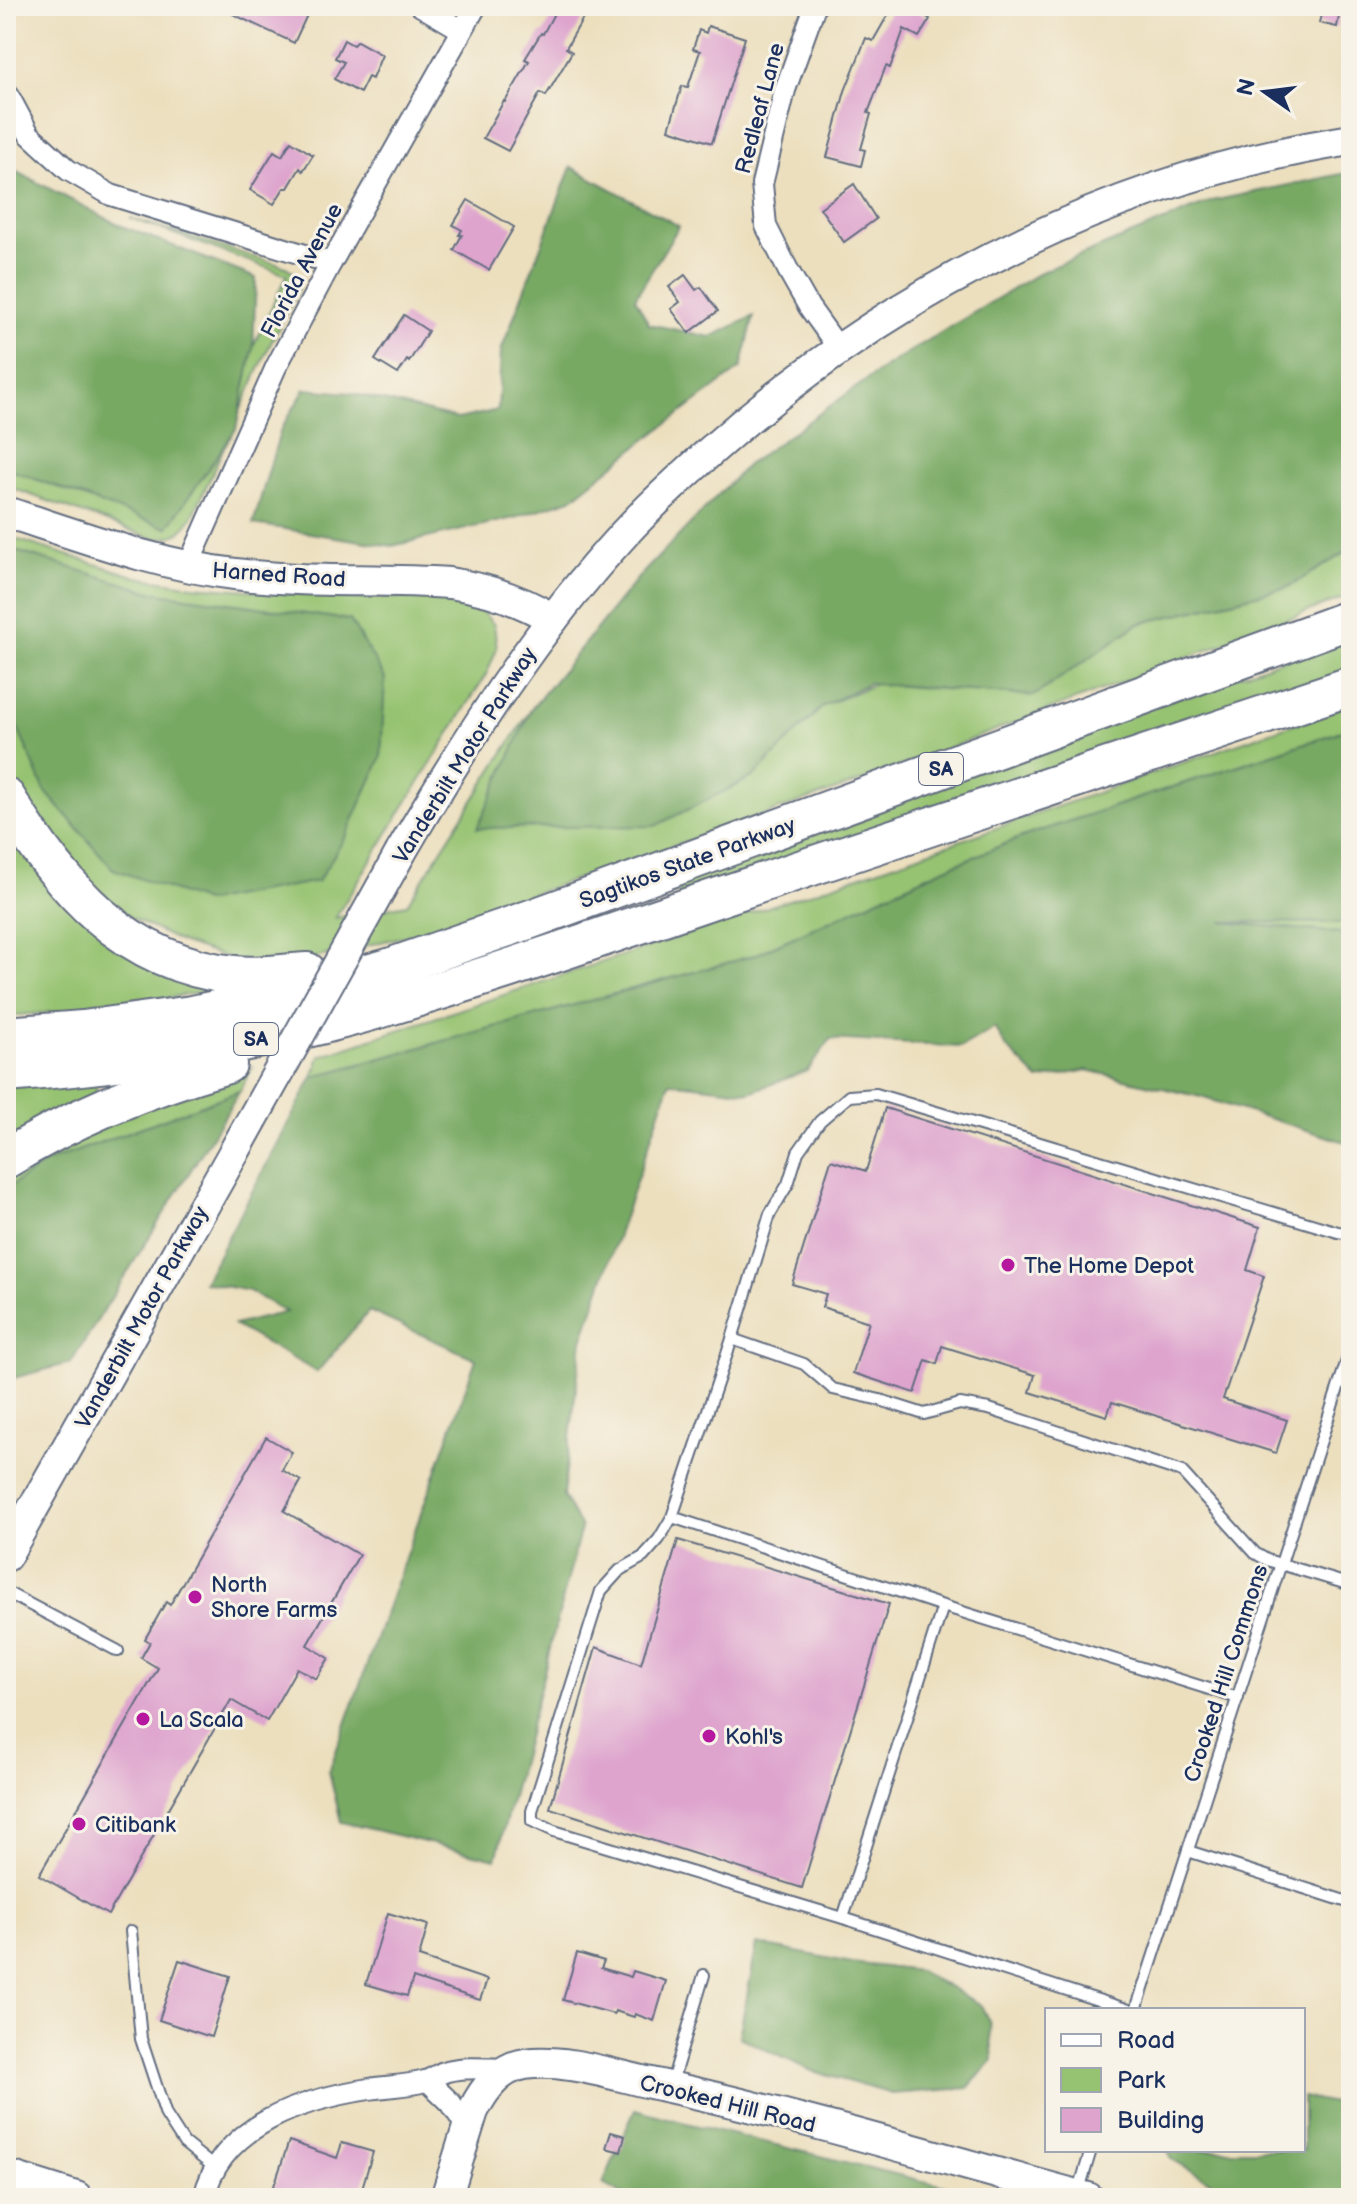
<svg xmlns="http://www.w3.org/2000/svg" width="1357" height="2204" font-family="'Balsamiq Sans',sans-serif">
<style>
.green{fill:#96c371;stroke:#587968;stroke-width:2}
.forest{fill:#78a963;stroke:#4a6c60;stroke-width:2}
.building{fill:#dea4ce}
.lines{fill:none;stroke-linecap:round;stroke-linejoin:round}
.service-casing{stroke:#646d80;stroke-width:14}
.minor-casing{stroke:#646d80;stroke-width:24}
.secondary-casing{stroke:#646d80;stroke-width:34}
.primary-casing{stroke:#646d80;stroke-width:36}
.motorway-casing{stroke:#646d80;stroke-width:42}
.service{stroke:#fff;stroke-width:10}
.minor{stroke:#fff;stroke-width:20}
.secondary{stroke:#fff;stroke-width:30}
.primary{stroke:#fff;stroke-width:32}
.motorway{stroke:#fff;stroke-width:38}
.secondary-bridge-casing{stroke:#646d80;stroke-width:34;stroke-linecap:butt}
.secondary-bridge{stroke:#fff;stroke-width:30}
.poi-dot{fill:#b5179e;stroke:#f7f3e8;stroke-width:3}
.labels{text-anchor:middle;stroke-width:6;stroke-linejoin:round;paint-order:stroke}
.shield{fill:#f7f3e8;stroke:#5d6a87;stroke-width:2}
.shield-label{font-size:20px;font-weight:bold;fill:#1b2f5e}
.street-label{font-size:22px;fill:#1b2f5e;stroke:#f7f3e8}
.poi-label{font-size:22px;fill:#1b2f5e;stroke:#f7f3e8;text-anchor:start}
</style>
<rect width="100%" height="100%" fill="#f7f3e8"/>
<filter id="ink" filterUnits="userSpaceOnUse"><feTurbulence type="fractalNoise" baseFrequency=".0125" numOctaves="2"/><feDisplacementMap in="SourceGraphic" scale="16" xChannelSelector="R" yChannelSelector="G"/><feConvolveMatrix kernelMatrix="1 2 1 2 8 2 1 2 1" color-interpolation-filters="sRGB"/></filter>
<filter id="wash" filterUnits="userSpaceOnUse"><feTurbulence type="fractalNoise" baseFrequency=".006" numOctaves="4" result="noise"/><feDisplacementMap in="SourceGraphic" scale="32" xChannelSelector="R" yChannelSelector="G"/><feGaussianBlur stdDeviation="1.8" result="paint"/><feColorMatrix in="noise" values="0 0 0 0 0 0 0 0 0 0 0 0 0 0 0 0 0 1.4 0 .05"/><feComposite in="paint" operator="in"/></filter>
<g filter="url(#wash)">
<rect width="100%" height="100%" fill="#ecdfbe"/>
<g class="green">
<path d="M130 218 286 267 294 273 299 281 298 290 268 349 193 516C180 535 175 539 152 538L6 486V468L167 527 287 275Z"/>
<path d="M6 536 137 577 193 586 359 598 448 597 481 610 494 625 497 648 487 673 335 918 407 904 532 708 478 828 753 777 823 706 875 684 1034 696 1138 624 1288 587 1351 549V595L854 784 418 933 298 962 237 961 183 943 119 912 67 861 24 796 6 764Z"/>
<path d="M1351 635V672L680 896 672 880Z"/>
<path d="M1351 704V728L1025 836 941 870 752 956 313 1077 320 1056 816 891Z"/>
<path d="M6 810 38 867 203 978 204 992 103 1008 6 1016Z"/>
<path d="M1205 921 1351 923V934Z"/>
<path d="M253 1066 240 1091 45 1163 6 1189V1172L198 1081Z"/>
<path d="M95 1080 97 1094 6 1141V1086Z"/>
</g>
<g class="forest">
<path d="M6 166 119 225 256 278 253 349 236 429 167 528 6 468Z"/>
<path d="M571 167 679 226 635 298 649 324 711 337 754 316 741 368 636 447 571 499 514 518 392 546 253 524 281 429 305 389 351 393 458 419 498 410 501 351Z"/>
<path d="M1351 172V549L1288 587 1138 624 1034 696 869 683 823 706 753 777 655 826 477 828 532 708 637 579 747 465 889 364 1041 272 1212 201Z"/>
<path d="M6 548 151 592 350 620 385 678 381 758 347 834 318 881 205 902 113 869 45 791 6 701V668L11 663 6 658Z"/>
<path d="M1351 728V923L1221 922 1351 934V1144L1201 1097 1087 1070 1039 1080 1007 1048 995 1028 962 1047 831 1039 807 1071 750 1092 670 1082 582 1341 563 1496 581 1528 496 1859 341 1822 329 1771 476 1359 369 1311 317 1372 234 1325 286 1312 249 1291 204 1282 313 1077 752 956 941 870 1025 836Z"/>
<path d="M240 1091 71 1363 6 1380V1189L45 1163Z"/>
<path d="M757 1944 852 1963 919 1971 981 2005 990 2024 993 2060 968 2088 892 2094 812 2071 739 2037Z"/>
<path d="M1303 2097 1351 2106V2198H1248L1225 2190 1172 2159 1167 2150H1303Z"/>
<path d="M635 2109 682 2122 993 2198H629L603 2184Z"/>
</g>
<g id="blocks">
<g class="building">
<path d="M216 6H287L307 15 294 43Z"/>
<path d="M558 6H590L566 48 572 52 546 96 540 93 508 151 483 138 504 101 505 102 529 61 525 59 541 33 543 34Z"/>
<path d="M893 6H922L918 12 930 19 919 37 904 29 890 68 886 66 868 113 871 114 861 149 865 150 861 166 827 157 845 91 866 38 873 41Z"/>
<path d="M1323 6H1341L1337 27 1319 23Z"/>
<path d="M708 26 745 38 712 143 669 129 682 86 688 87 700 51 693 49 699 30 706 33Z"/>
<path d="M344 40 353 45 357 41 382 55 372 79 368 77 360 93 334 79 344 62 335 58Z"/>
<path d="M291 141 313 155 303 171 300 168 288 188H284L274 204 250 190 274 151 282 156Z"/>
<path d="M854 184 876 219 844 242 820 208Z"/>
<path d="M468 200 514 227 489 270 454 250 462 235H459L462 230 453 225Z"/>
<path d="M685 275 696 290 701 287 718 311 689 333 671 309 680 302 669 287Z"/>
<path d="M404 315 428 331 409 362 407 360 398 374 375 360Z"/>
<path d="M885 1108 1260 1227 1247 1270 1264 1276 1223 1399 1287 1420 1276 1453 1112 1402 1107 1416 1030 1392 1035 1375 942 1346 937 1364 926 1360 915 1393 853 1373 869 1322 822 1307 826 1294 792 1284 831 1160 866 1171Z"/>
<path d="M266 1437 292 1452 282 1470 301 1481 284 1511 359 1555 307 1645 329 1658 316 1679 297 1668 267 1721 231 1700 108 1915 39 1875 158 1668 141 1658 150 1642 145 1639 166 1602 170 1605Z"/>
<path d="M678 1540 889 1604 802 1888 550 1808 596 1647 641 1664Z"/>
<path d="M388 1913 428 1925 419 1957 487 1980 480 2000 413 1978 407 1996 366 1984Z"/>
<path d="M577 1953 604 1961 601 1968 631 1977 633 1971 666 1981 654 2021 635 2014 634 2017 615 2011 614 2014 563 2000Z"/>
<path d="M179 1960 230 1976 211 2037 159 2020Z"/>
<path d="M611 2132 625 2136 621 2152 606 2148Z"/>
<path d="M289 2141 337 2158 342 2143 373 2152 359 2198H270Z"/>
</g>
</g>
</g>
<g filter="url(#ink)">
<use href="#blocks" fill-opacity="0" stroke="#646d80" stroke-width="2"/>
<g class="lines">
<defs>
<g id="service">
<path d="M732 1339 804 1364 833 1389 880 1400 924 1414 960 1404 989 1409 1182 1472 1255 1553 1267 1560 1351 1585"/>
<path d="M672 1517 732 1339 770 1214 788 1184 798 1152 820 1121 849 1096 876 1094 1338 1232 1351 1234"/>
<path d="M6 1592 118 1651"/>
<path d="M1188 1851 1351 1903"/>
<path d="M843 1918 943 1606"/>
<path d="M131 1931 141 2039 166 2115 184 2143 215 2168"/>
<path d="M1129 2010 843 1918 554 1831 532 1821V1811L601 1591 620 1570 643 1557 659 1539 672 1517 943 1606 1238 1698"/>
<path d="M1136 2010 1351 1348"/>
<path d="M671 2085 704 1975"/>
<path d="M1078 2193 1091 2150"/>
</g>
<g id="minor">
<path d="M421 6 462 30"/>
<path d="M815 6 785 90 762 184 766 226 788 270 809 307 839 349"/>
<path d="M6 7V6"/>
<path d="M6 91 29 134 68 170 111 195 331 263"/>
<path d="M188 566 276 367 331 263 476 6"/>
<path d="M428 2081 451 2103 467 2128"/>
<path d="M204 2198C220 2125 304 2099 369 2089 388 2086 407 2086 425 2081 433 2079 439 2073 447 2071 466 2066 489 2069 509 2069"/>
</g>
<g id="secondary">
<path d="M6 512C81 536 157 565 235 574 306 583 378 578 449 583 485 588 521 600 553 619"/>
<path d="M401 852C466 740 536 630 624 534 661 494 701 459 742 424 916 278 1126 175 1351 140"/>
<path d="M6 1556 233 1154"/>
<path d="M446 2198 473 2111C484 2089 499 2068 525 2064 564 2058 613 2075 651 2083 798 2115 943 2159 1088 2198"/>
</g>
<path id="primary" d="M6 2176 76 2198"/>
<g id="motorway">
<path d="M6 798C60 886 124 963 234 975 257 978 283 973 307 972"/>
<path d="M6 1036 83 1030 192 1015 317 988 389 968 531 919 1351 619"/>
<path d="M6 1073C121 1064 236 1048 347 1018 473 983 598 938 722 896 932 826 1141 756 1351 686"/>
<path d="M6 1159C73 1117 151 1086 227 1064"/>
</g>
</defs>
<use href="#service" class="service-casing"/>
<use href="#minor" class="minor-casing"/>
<use href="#secondary" class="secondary-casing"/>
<use href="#primary" class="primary-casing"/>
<use href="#motorway" class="motorway-casing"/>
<use href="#service" class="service"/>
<use href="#minor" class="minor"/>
<use href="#secondary" class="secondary"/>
<use href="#primary" class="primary"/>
<use href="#motorway" class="motorway"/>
<defs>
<path id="secondary-bridge" d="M233 1154 401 852"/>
</defs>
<use href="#secondary-bridge" class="secondary-bridge-casing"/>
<use href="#secondary-bridge" class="secondary-bridge"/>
</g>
</g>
<g class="poi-dot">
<circle cx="1008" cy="1265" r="8"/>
<circle cx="195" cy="1597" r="8"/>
<circle cx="143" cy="1719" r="8"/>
<circle cx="709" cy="1736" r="8"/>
<circle cx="79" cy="1824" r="8"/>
</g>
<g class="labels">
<g class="shield">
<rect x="919" y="753" width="44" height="32" rx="6"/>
<rect x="234" y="1023" width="44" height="32" rx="6"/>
</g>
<g class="shield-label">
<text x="941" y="776">SA</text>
<text x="256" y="1046">SA</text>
</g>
<g class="street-label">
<text transform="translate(759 108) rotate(-75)" y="8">Redleaf Lane</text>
<text transform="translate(301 270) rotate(-62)" y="8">Florida Avenue</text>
<text transform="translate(279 574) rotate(4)" y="8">Harned Road</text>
<text transform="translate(464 755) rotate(-58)" y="8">Vanderbilt Motor Parkway</text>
<text transform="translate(687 862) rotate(-20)" y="8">Sagtikos State Parkway</text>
<text transform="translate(141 1317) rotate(-61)" y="8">Vanderbilt Motor Parkway</text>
<text transform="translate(1225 1673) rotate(-72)" y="8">Crooked Hill Commons</text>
<text transform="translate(728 2103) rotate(14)" y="8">Crooked Hill Road</text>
</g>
<g class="poi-label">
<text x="1024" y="1273">The Home Depot</text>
<text x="211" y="1592">North<tspan x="211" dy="25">Shore Farms</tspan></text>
<text x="159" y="1727">La Scala</text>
<text x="725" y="1744">Kohl's</text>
<text x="95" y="1832">Citibank</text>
</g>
</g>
<rect width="1357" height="2204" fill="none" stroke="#f7f3e8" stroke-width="32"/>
<rect x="1045" y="2008" width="260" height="144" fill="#f7f3e8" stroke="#9fa5b1" stroke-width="2"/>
<rect x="1061" y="2034" width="40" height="12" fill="#ffffff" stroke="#9fa5b1" stroke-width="2"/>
<text x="1117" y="2048" font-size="24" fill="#1b2f5e">Road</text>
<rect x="1061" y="2068" width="40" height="24" fill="#96c371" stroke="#9fa5b1" stroke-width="2"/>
<text x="1117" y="2088" font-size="24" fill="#1b2f5e">Park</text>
<rect x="1061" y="2108" width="40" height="24" fill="#dea4ce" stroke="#9fa5b1" stroke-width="2"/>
<text x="1117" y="2128" font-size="24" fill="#1b2f5e">Building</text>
<g transform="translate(1265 92) rotate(284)" stroke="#f7f3e8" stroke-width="6" paint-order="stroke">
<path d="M0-6L14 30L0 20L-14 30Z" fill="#1b2f5e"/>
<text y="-12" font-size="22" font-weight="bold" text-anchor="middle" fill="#1b2f5e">N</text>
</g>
</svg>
